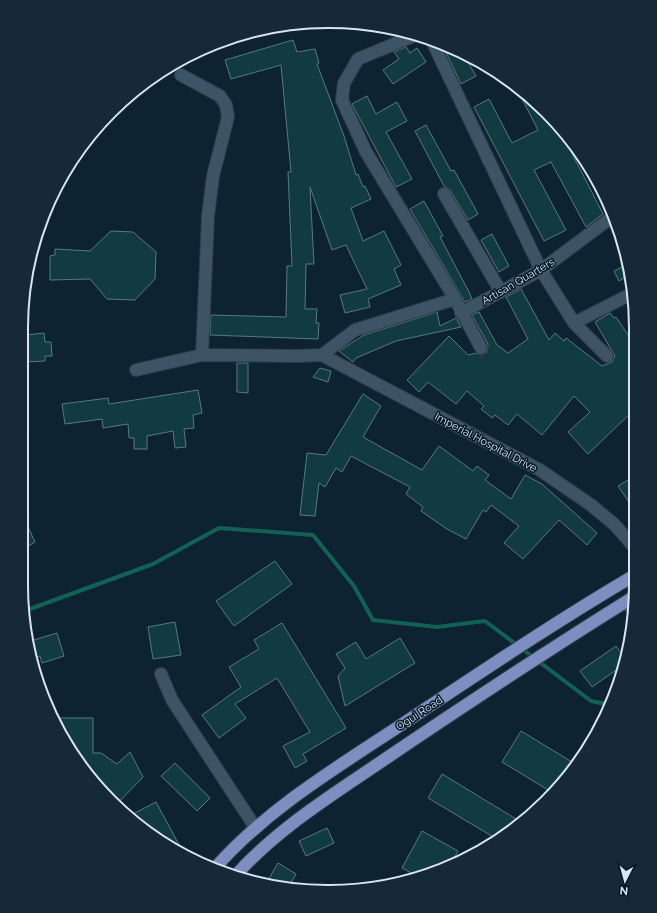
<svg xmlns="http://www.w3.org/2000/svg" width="657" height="913" font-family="Raleway,sans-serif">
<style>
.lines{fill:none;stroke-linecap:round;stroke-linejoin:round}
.stream{stroke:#136153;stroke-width:4}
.building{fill:#123b41;stroke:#567a80}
.minor-casing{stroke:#303b49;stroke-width:14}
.major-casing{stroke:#303b49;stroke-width:14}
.minor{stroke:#3d5466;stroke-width:12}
.major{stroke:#7d8fc0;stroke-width:12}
.labels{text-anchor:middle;stroke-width:3;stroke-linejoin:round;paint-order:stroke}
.street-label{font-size:11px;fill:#d9e6f1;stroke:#041928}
.rim{fill:none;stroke:#d9e6f1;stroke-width:2}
</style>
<rect width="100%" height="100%" fill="#0d2332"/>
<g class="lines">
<path class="stream" d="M24 608 30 609 153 564 219 528 313 535 354 586 373 620 437 627 485 621 591 701 610 705"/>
</g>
<g class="building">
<path d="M293 40 297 52 315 49 319 63 317 64 344 136 356 175 358 174 363 187 365 186 371 199 351 208 363 241 384 231 401 265 394 269 401 285 368 299 370 307 345 313 340 295 367 289 346 245 332 250 310 187 314 264H306L305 309H317L316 323H319L318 339 210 335 211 315 286 317 287 266H292L288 172H291L281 65 231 79 225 60Z"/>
<path d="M442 44 462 52 476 76 461 84Z"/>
<path d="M406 47 410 53 417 48 426 62 393 84 383 70 399 59 394 52Z"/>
<path d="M518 86 556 122 603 214 586 227 551 162 534 170 566 230 544 241 474 107 489 99 512 143 538 130 516 87Z"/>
<path d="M367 96 376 114 397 102 407 121 386 132 412 179 396 187 352 104Z"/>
<path d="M426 125 451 171 454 170 478 214 468 220 450 190 444 186 415 131Z"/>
<path d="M424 201 443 236 440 237 469 292 472 299 465 302 410 209Z"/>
<path d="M111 231 133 232 156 252 155 279 135 300 107 299 90 279 50 280V256L55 255V249L90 251Z"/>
<path d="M492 234 509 266 499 272 481 240Z"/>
<path d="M626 265 629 275 619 281 614 271Z"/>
<path d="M521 289 549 340 555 333 564 341 566 338 602 366 612 362 615 356 595 322 610 313 614 318 616 317 630 338 634 336V410L588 454 568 432 590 412 574 396 542 435 517 414 508 425 495 415 492 418 481 409 484 406 467 391 456 404 428 382 419 392 407 380 449 336 468 355 476 353 481 355 487 352 488 344 472 315 479 312 497 345 508 353 528 339 506 297Z"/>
<path d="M437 312 440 326 456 318 461 327 396 341 356 358 353 362 339 351 364 335Z"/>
<path d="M44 333 45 342H51L52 356H45V361L25 362 26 335Z"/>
<path d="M237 363H248V393L237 392Z"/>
<path d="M320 368 331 371 328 382 313 377Z"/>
<path d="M198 390 202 413 193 415 194 428 184 429 186 447 175 448 173 431 147 436V449H134V438H129L128 424 103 428 102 419 65 424 62 404 108 398 109 404Z"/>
<path d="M363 394 381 406 363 437 422 470 439 446 473 471 477 466 489 475 485 480 511 499 525 475 542 484 597 533 587 545 559 520 523 559 504 543 519 526 491 505 486 512 483 510 466 539 447 529 421 511 423 507 406 494 410 487 351 456 342 472 336 468 325 487 319 483 315 516 300 515 307 453 326 455Z"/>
<path d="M635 476V511L618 486Z"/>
<path d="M22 514 35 542 22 550Z"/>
<path d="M275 561 292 584 234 626 216 601Z"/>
<path d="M175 622 181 655 153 659 148 627Z"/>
<path d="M282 623 346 728 303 754 307 761 295 768 283 746 310 732 277 678 235 704 246 718 219 738 202 715 241 687 229 667 259 649 254 640Z"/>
<path d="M57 633 64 656 42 663 40 656 32 659 29 648 34 640Z"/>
<path d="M400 638 415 663 345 706 338 676 345 668 336 654 356 642 366 659Z"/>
<path d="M616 646 626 660V663L592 687 580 671Z"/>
<path d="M56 718H93V753H101L117 764 130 752 143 777 119 802 95 780 73 755Z"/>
<path d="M521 731 577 765 553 793 502 762Z"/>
<path d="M175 763 210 798 197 811 161 776Z"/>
<path d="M442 774 521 822 495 838 428 798Z"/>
<path d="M156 802 184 854 138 824 133 814Z"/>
<path d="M327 828 334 843 306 856 299 841Z"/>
<path d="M422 831 458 851 450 866 417 876 402 868Z"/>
<path d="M278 863 296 874 289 887 265 885Z"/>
</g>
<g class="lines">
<defs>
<g id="minor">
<path d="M416 35 358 59 344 83 342 100 366 152 455 299 481 348"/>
<path d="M432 41 541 270 574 323"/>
<path d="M181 75 220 96 226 105 228 117 213 176 208 216 202 355"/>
<path d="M444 194 501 292"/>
<path d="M461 313 541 270 612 217"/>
<path d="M322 355 540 470 591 505 614 524 635 548"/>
<path d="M607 356 574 323 633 293"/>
<path d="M136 370 202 355 298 356 322 355 355 330 455 299"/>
<path d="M626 602 634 611"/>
<path d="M161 674 172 700 255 827"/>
</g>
<g id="major">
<path d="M215 868C267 809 336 768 401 725 478 674 555 622 635 575"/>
<path d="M236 875C280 826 337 792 391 755 471 701 553 647 635 596"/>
</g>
</defs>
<use href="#minor" class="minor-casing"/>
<use href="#major" class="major-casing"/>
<use href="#minor" class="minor"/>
<use href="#major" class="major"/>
</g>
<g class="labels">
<g class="street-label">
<text transform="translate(518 281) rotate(-30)" y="4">Artisan Quarters</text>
<text transform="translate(486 442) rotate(28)" y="4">Imperial Hospital Drive</text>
<text transform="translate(419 713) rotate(-33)" y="4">Ogui Road</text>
</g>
</g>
<path d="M0 0H657V913H0ZM328 28H329A300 300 0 0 1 629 328V585A300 300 0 0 1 329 885H328A300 300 0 0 1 28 585V328A300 300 0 0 1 328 28Z" fill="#152938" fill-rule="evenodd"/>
<path class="rim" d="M328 28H329A300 300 0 0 1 629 328V585A300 300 0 0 1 329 885H328A300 300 0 0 1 28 585V328A300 300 0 0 1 328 28Z"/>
<g transform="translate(625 881) rotate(186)" stroke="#041928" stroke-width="3" paint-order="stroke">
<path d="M0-3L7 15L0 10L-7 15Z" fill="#d9e6f1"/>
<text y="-6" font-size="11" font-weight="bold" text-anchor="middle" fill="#d9e6f1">N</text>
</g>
</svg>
